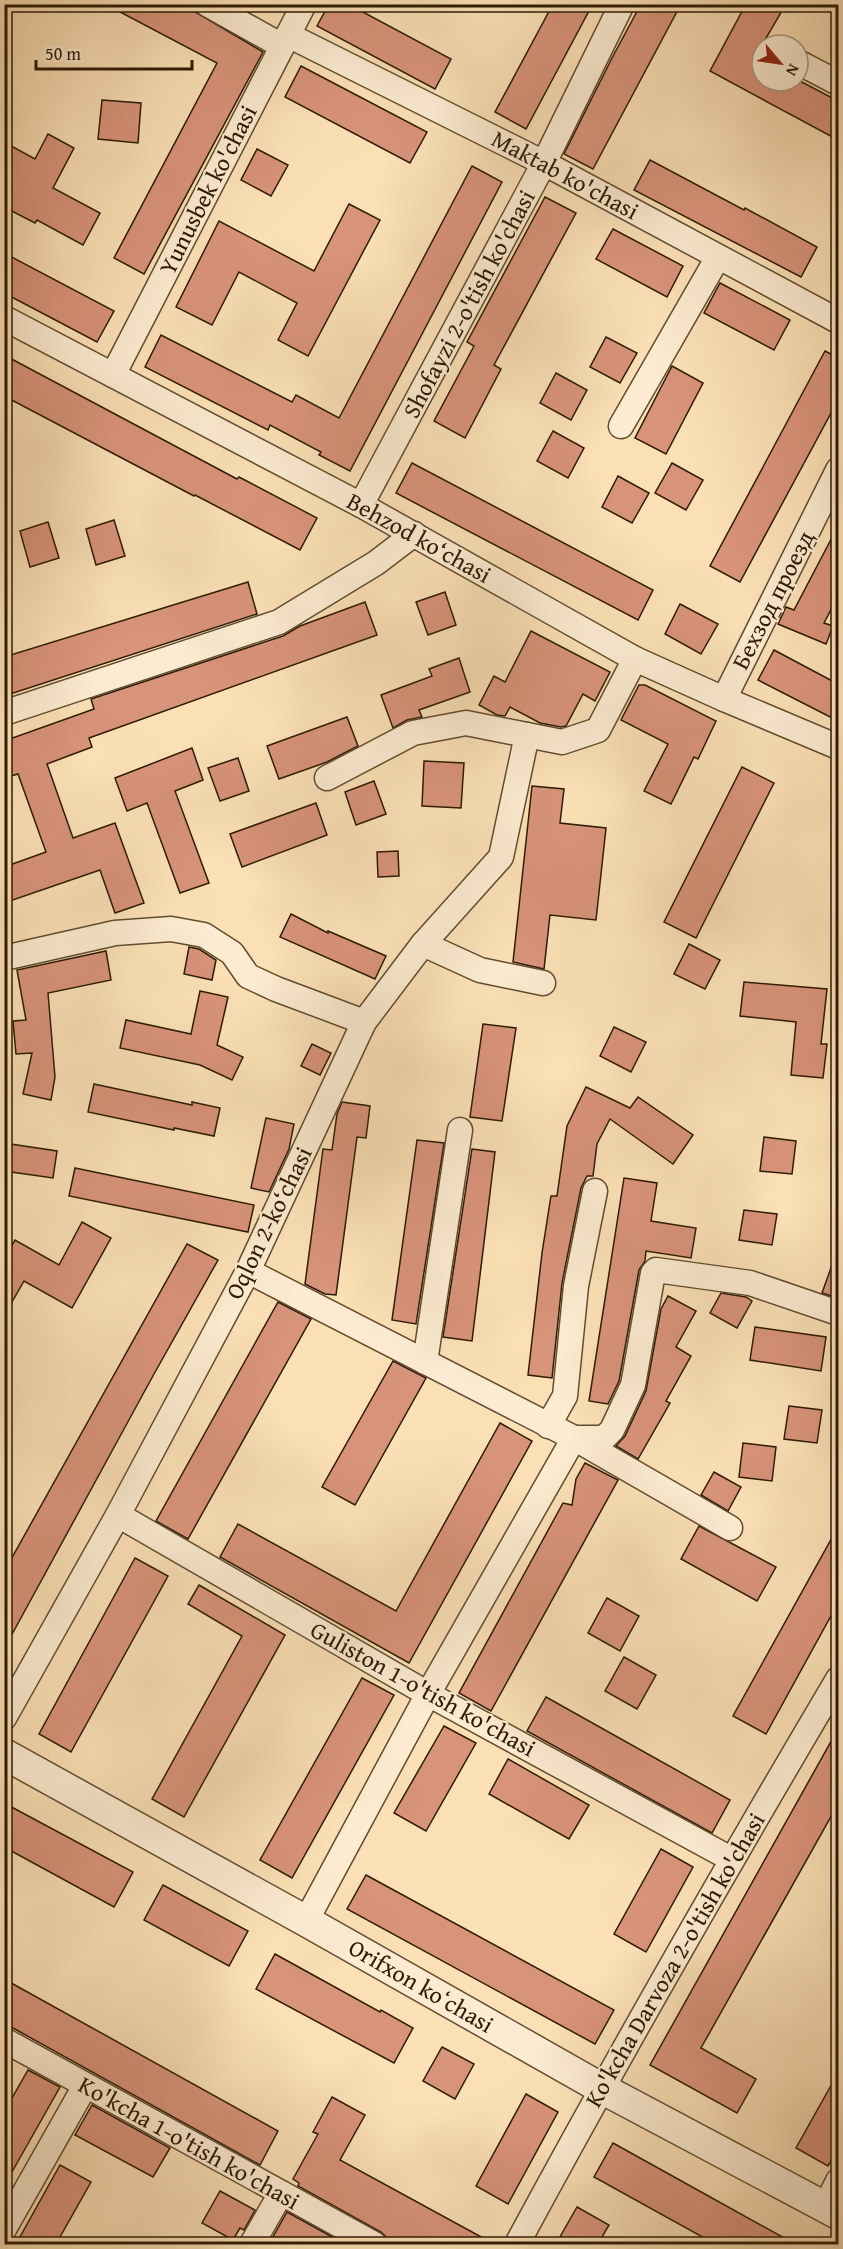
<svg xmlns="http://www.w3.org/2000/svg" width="843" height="2249" font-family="'Gentium Book Plus',serif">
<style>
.building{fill:#d8937b;stroke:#2d1b04;stroke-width:1.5}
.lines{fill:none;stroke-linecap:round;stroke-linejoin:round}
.minor-casing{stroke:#604c30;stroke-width:27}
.tertiary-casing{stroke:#604c30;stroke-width:33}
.minor{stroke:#fcebd0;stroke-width:24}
.tertiary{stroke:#fcebd0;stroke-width:30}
.labels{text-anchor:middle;stroke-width:4.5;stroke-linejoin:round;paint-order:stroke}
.street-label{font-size:24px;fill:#2d1b04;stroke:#fcebd0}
</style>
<rect width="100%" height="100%" fill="#fbe0b6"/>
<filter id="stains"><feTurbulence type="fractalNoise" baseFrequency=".00333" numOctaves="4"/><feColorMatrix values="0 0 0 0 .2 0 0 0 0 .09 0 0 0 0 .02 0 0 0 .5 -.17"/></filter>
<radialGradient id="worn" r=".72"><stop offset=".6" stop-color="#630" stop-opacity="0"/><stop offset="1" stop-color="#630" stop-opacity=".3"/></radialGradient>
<g class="building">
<path d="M105 4H182L263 52 144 274 114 258 217 63Z"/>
<path d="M329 4H348L451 59 435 89 317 26Z"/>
<path d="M553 4H581L590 9 526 129 495 112Z"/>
<path d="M641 4H681L593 169 564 154 612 58Z"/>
<path d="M746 4H786L762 45V81H800L838 101V140L710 71Z"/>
<path d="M301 66 427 132 410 163 285 97Z"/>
<path d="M102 100 141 103 138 143 98 139Z"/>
<path d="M48 134 74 148 53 188 100 213 83 245 37 220 35 223 4 207V142L35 159Z"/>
<path d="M257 149 288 165 271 196 241 180Z"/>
<path d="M650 160 744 210 745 208 817 247 801 277 634 190Z"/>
<path d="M472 166 502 182 350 471 319 455 321 452 270 425 268 430 145 367 161 335 292 402 296 395 339 418Z"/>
<path d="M545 197 576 213 494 365 501 369 465 438 434 421 474 346 467 342Z"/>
<path d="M349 204 380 220 308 356 278 340 297 303 239 272 212 325 176 307 219 221 314 271Z"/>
<path d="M613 229 683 266 667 297 596 259Z"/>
<path d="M4 253 114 311 97 342 4 293Z"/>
<path d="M720 283 790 320 774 350 704 313Z"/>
<path d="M606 337 637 353 620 383 590 367Z"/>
<path d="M825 351 838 358V400L740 582 710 566Z"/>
<path d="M4 355 237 479 239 477 317 518 300 550 195 495 194 496 4 396Z"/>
<path d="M672 366 703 383 666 454 635 438Z"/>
<path d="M556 373 587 390 571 420 540 403Z"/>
<path d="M553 431 584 448 568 478 537 461Z"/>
<path d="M412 463 653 590 638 620 396 493Z"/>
<path d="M672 463 703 480 686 510 655 493Z"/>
<path d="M618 476 649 493 632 523 602 507Z"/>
<path d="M114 520 125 556 96 565 86 529Z"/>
<path d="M48 522 59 558 30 567 20 531Z"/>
<path d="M838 526V596L824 623 833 626 826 644 778 624 786 607 794 610Z"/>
<path d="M248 582 257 614 4 696V657Z"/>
<path d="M445 592 456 625 428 635 416 602Z"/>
<path d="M365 602 377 635 89 738 92 747 47 764 73 838 115 823 144 903 115 913 100 870 4 903V867L46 852 18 774 4 778V741L94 709 91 699 283 636 300 626Z"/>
<path d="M680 604 718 624 701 654 665 634Z"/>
<path d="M531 631 610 672 595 701 583 694 566 726 561 727 540 723 510 707 505 716 497 715 479 705 494 676 505 682Z"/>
<path d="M774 650 838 684V721L758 680Z"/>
<path d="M459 658 470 692 419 710 422 717 407 720 393 728 381 695 432 676 429 669Z"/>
<path d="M639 685H645L716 721 698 759 694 757 671 804 644 791 668 744 621 720Z"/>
<path d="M347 717 358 746 327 762 279 779 267 746Z"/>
<path d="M192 748 203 780 175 791 209 883 180 893 147 803 127 811 115 778Z"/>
<path d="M238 758 249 791 220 801 208 768Z"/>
<path d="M424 761 464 763 461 808 422 806Z"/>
<path d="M742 767 774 783 696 938 664 922Z"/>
<path d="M374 781 386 814 356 825 345 792Z"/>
<path d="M532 786 564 789 560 823 606 828 596 920 550 915 544 969 513 962Z"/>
<path d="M316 803 327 835 242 867 230 834Z"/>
<path d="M398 851 399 876 378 877 377 852Z"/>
<path d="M291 914 328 933V931L386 956 375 979 280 937Z"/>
<path d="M689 944 720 960 705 989 674 974Z"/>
<path d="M189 947 199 949 216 960 212 980 184 974Z"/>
<path d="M106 951 111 980 48 993 55 1077 51 1100 23 1094 32 1053 16 1054 13 1021 26 1020 17 970Z"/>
<path d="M744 982 827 989 821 1044H827L823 1078 791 1075 796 1022 740 1016Z"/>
<path d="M200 991 228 997 217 1045 243 1057 232 1080 200 1065 120 1048 126 1020 191 1034Z"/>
<path d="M483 1024 516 1028 502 1121 470 1117Z"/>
<path d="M614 1027 646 1042 631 1072 600 1056Z"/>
<path d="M312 1044 331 1053 320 1075 301 1066Z"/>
<path d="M94 1084 192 1105V1102L220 1108 214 1136 174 1128V1130L88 1112Z"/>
<path d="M586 1087 630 1108 638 1097 693 1135 673 1164 610 1119 597 1144 593 1176H587L581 1188 562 1283 552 1378 528 1375 542 1253 551 1196H557L567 1126Z"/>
<path d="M342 1102 370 1106 366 1138 357 1137 336 1295 325 1294 305 1284 323 1149 332 1150 337 1114Z"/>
<path d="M266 1118 294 1124 289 1149 269 1192 251 1188Z"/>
<path d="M764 1137 796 1141 792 1174 760 1171Z"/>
<path d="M417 1140 444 1143 416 1324 392 1320Z"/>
<path d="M4 1143 57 1151 53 1178 4 1171Z"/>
<path d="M472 1149 495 1152 472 1341 443 1337Z"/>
<path d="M75 1168 254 1205 248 1232 69 1196Z"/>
<path d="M624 1178 657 1183 651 1221 696 1228 691 1258 646 1251 645 1261 639 1270 619 1381 608 1404 589 1401Z"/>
<path d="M744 1210 777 1214 772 1245 739 1240Z"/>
<path d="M82 1222 111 1238 72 1308 24 1281 4 1316V1259L15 1240 59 1265Z"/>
<path d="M187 1244 218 1260 154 1374 4 1649V1572Z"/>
<path d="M836 1254H838V1298L822 1293Z"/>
<path d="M721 1293 746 1297 752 1301 737 1328 710 1313Z"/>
<path d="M668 1296 696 1311 676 1347 691 1356 666 1401 670 1403 638 1459 616 1446 625 1436 646 1391 661 1309Z"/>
<path d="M278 1302 311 1319 188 1539 156 1521Z"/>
<path d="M755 1327 826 1337 821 1371 750 1360Z"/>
<path d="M393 1361 426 1378 355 1505 322 1487Z"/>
<path d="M789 1406 822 1410 817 1443 784 1439Z"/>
<path d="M500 1423 532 1441 409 1663 220 1557 238 1524 396 1611Z"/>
<path d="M743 1443 776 1447 772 1481 739 1477Z"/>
<path d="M585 1463 618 1480 491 1711 459 1693 563 1503 572 1505 576 1479Z"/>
<path d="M714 1472 741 1487 728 1511 701 1495Z"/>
<path d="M699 1526 776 1567 757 1601 681 1559Z"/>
<path d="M838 1527V1603L766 1734 733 1716Z"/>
<path d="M135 1558 168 1576 71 1752 39 1734Z"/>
<path d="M199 1585 285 1635 184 1817 152 1799 242 1636 188 1604Z"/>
<path d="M607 1598 639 1616 620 1651 588 1633Z"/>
<path d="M624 1657 656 1675 637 1709 605 1691Z"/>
<path d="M362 1678 394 1695 292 1878 260 1860Z"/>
<path d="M546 1697 730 1800 712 1833 527 1731Z"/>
<path d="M444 1726 476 1743 426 1831 394 1813Z"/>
<path d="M838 1729V1804L701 2048 756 2079 737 2113 650 2065Z"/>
<path d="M508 1759 589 1805 569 1839 489 1794Z"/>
<path d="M4 1803 133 1872 114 1907 4 1847Z"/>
<path d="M661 1849 693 1867 646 1952 614 1934Z"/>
<path d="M366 1875 614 2010 595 2044 347 1909Z"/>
<path d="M163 1885 248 1931 229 1966 144 1920Z"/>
<path d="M275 1954 380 2012 381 2010 413 2028 394 2063 256 1989Z"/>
<path d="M4 1979 278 2131 260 2165 4 2023Z"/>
<path d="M442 2047 474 2064 455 2099 423 2081Z"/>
<path d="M28 2070 60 2087 4 2186V2112Z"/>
<path d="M838 2073V2148L828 2166 796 2148Z"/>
<path d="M526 2094 558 2112 508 2204 476 2186Z"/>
<path d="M332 2097 365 2115 340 2160 494 2244H388L386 2237 381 2232 298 2186 299 2183 293 2179 318 2134 313 2132Z"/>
<path d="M92 2105 170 2148 153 2177 75 2135Z"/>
<path d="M613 2143 694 2188 795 2244H715L594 2177Z"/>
<path d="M60 2165 91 2182 56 2244H16Z"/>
<path d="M220 2191 255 2210 244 2230 240 2228 233 2240 202 2223Z"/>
<path d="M577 2207 609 2225 598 2244H556Z"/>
<path d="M287 2212 345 2244H269Z"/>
</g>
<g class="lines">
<defs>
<g id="minor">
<path d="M207 4 282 46"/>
<path d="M288 35 544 163 838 321"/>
<path d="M798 62 838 83"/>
<path d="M4 318 361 505 635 659 724 699 838 747"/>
<path d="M113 375 304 4"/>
<path d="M621 426 718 257"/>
<path d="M361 505 544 163 622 4"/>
<path d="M724 699 838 470"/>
<path d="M4 713 279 622 376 563 414 534"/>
<path d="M327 778 413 733 466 723 562 742 598 730 635 659"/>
<path d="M423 944 480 970 543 983"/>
<path d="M4 958 115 933 171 929 204 935 232 953 248 976 276 989 364 1022"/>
<path d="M248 1271 574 1438 730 1528"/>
<path d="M425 1362 460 1130"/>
<path d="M548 1426 565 1396 576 1286 595 1191"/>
<path d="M118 1515 428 1694 731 1859"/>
<path d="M4 1718 118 1515 248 1271 364 1022 423 944 501 857 527 735"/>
<path d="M306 1921 428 1694 574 1438H604L612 1430 633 1385 653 1273 656 1270 750 1283 838 1313"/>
<path d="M4 2040 374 2244"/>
<path d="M825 2207 838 2181"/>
<path d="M4 2229 85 2086"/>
<path d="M252 2244 281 2193"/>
<path d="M517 2244C620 2053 728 1865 838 1679"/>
</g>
<path id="tertiary" d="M4 1754 306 1921 601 2088 838 2214"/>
</defs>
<use href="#minor" class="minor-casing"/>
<use href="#tertiary" class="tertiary-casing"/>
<use href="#minor" class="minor"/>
<use href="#tertiary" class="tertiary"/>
</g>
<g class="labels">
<g class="street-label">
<text transform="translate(565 175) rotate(28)" y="8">Maktab ko'chasi</text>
<text transform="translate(208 190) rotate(-63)" y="8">Yunusbek ko'chasi</text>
<text transform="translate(469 304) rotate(-62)" y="8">Shofayzi 2-o'tish ko'chasi</text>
<text transform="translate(419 538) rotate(29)" y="8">Behzod ko‘chasi</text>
<text transform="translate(773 600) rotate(-63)" y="8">Бехзод проезд</text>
<text transform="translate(269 1223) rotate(-64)" y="8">Oqlon 2-ko‘chasi</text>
<text transform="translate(423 1689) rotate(29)" y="8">Guliston 1-o'tish ko'chasi</text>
<text transform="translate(675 1960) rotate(-60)" y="8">Ko'kcha Darvoza 2-o'tish ko'chasi</text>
<text transform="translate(421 1986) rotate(30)" y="8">Orifxon koʻchasi</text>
<text transform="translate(189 2143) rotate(29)" y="8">Ko'kcha 1-o'tish ko'chasi</text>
</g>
</g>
<rect width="843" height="2249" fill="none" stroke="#fbe0b6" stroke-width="24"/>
<rect x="6" y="6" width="831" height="2237" fill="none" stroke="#2d1b04" stroke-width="3"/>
<rect x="12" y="12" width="819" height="2225" fill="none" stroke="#2d1b04" stroke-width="1.5"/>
<g transform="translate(780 63) rotate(119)"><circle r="28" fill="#fcebd0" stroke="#a9987e" stroke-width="1.5"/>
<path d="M0-4.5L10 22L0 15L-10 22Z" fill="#8f2418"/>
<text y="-9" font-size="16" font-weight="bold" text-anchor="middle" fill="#2d1b04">N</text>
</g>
<path d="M36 60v9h156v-9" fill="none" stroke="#2d1b04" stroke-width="3"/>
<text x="45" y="60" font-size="18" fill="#2d1b04" stroke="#fcebd0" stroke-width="4.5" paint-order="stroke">50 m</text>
<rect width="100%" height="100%" filter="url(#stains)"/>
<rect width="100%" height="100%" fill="url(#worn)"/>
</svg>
